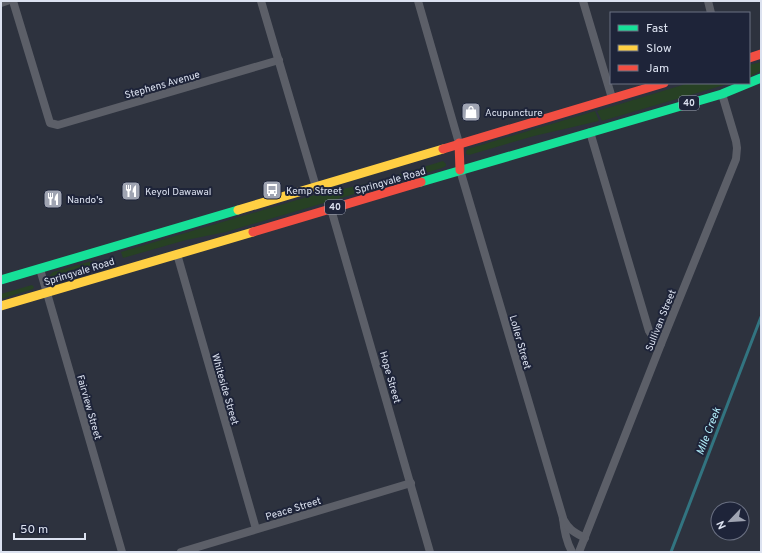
<svg xmlns="http://www.w3.org/2000/svg" width="762" height="553" font-family="Overpass,sans-serif">
<style>
.green{fill:#274124}
.lines{fill:none;stroke-linecap:round;stroke-linejoin:round}
.stream{stroke:#327480;stroke-width:3}
.street{stroke:#5c5f68;stroke-width:8}
.fast{stroke:#16e098;stroke-width:9}
.slow{stroke:#ffcf43;stroke-width:9}
.jam{stroke:#f24e42;stroke-width:9}
.labels{text-anchor:middle;stroke-width:4;stroke-linejoin:round;paint-order:stroke}
.shield{fill:#1e2439;stroke:#a3a9b9;stroke-width:1}
.shield-label{font-size:9px;font-weight:bold;fill:#dce2f0}
.street-label{font-size:10px;fill:#dce2f0;stroke:#1e2439}
.poi-label{font-size:10px;fill:#dce2f0;stroke:#1e2439;text-anchor:start}
.water-label{font-size:11px;font-style:italic;fill:#b0ecf8;stroke:#1e2439}
</style>
<rect width="100%" height="100%" fill="#2d323e"/>
<g class="green">
<path d="M761 62V71L749 77V65Z"/>
<path d="M689 83H731L602 121 597 111Z"/>
<path d="M595 111 599 121 534 136 469 155 466 154V152L467 150 471 148Z"/>
<path d="M443 161 446 164V166L442 168 226 232 186 240 123 258 121 252 307 197 378 181Z"/>
<path d="M92 261C90 273 78 276 68 279 64 280 59 283 55 282 52 281 51 278 50 275L53 272Z"/>
<path d="M32 285 34 287 33 289 1 299V294Z"/>
</g>
<g class="lines">
<path class="stream" d="M671 552 761 317"/>
<g class="street">
<path d="M13 1 50 123 58 125 279 60"/>
<path d="M261 1 316 187"/>
<path d="M418 1 459 143"/>
<path d="M583 1 612 98"/>
<path d="M708 1 711 13"/>
<path d="M1 3 7 1"/>
<path d="M590 132 649 331 654 339 661 344"/>
<path d="M460 170 563 518C564 530 566 541 572 552"/>
<path d="M331 209 430 552"/>
<path d="M177 254 256 529"/>
<path d="M40 269 122 552"/>
<path d="M563 519C569 530 574 532 585 538"/>
<path d="M181 552 411 483"/>
<path d="M579 552 661 344 736 159 737 148 736 141 722 94"/>
</g>
<g class="fast">
<path d="M421 182 722 94 761 78"/>
<path d="M1 280 238 210"/>
</g>
<g class="slow">
<path d="M238 210 443 149"/>
<path d="M1 306 253 232"/>
</g>
<g class="jam">
<path d="M749 58 761 54"/>
<path d="M459 143 460 170"/>
<path d="M443 149 664 83"/>
<path d="M253 232 421 182"/>
</g>
</g>
<defs>
<symbol id="shop-square" viewBox="-11 -11 22 22"><rect x="-9" y="-9" width="18" height="18" rx="4" fill="#9fa4b2" stroke="#1e2439"/><path d="M-5-2.5h2.3a2.7 3.5 0 0 1 5.4 0H5L5.5 6h-11ZM-1.5-2.5h3a1.5 2.3 0 0 0-3 0Z" fill="#fff"/></symbol>
<symbol id="bus-square" viewBox="-11 -11 22 22"><rect x="-9" y="-9" width="18" height="18" rx="4" fill="#9fa4b2" stroke="#1e2439"/><path d="M-5-6H5V4H4V6H2V4H-2V6H-4V4H-5ZM-3.5-4V0h7V-4ZM-3.5 1.2v1.5H-2V1.2ZM2 1.2v1.5H3.5V1.2Z" fill="#fff"/></symbol>
<symbol id="restaurant-square" viewBox="-11 -11 22 22"><rect x="-9" y="-9" width="18" height="18" rx="4" fill="#9fa4b2" stroke="#1e2439"/><path d="M-5-6h1v4h1v-4h1v4h1v-4h1v5L-1.5 .5V6h-2V.5L-5-1ZM5-6V6H3V1.5H1.5Q1.5-4 5-6Z" fill="#fff"/></symbol>
</defs>
<g fill-rule="evenodd">
<use href="#shop-square" x="460" y="101" width="22" height="22"/>
<use href="#bus-square" x="261" y="179" width="22" height="22"/>
<use href="#restaurant-square" x="120" y="180" width="22" height="22"/>
<use href="#restaurant-square" x="42" y="188" width="22" height="22"/>
</g>
<g class="labels">
<g class="shield">
<rect x="679" y="96" width="20" height="14" rx="3"/>
<rect x="325" y="200" width="20" height="14" rx="3"/>
</g>
<g class="shield-label">
<text x="689" y="106">40</text>
<text x="335" y="210">40</text>
</g>
<g class="street-label">
<text transform="translate(162 84) rotate(-16)" y="4">Stephens Avenue</text>
<text transform="translate(390 180) rotate(-16)" y="4">Springvale Road</text>
<text transform="translate(79 271) rotate(-17)" y="4">Springvale Road</text>
<text transform="translate(660 320) rotate(-68)" y="4">Sullivan Street</text>
<text transform="translate(521 342) rotate(74)" y="4">Loller Street</text>
<text transform="translate(391 377) rotate(74)" y="4">Hope Street</text>
<text transform="translate(226 389) rotate(74)" y="4">Whiteside Street</text>
<text transform="translate(90 407) rotate(74)" y="4">Fairview Street</text>
<text transform="translate(293 508) rotate(-17)" y="4">Peace Street</text>
</g>
<g class="poi-label">
<text x="485" y="116">Acupuncture</text>
<text x="286" y="194">Kemp Street</text>
<text x="145" y="195">Keyol Dawawal</text>
<text x="67" y="203">Nando's</text>
</g>
<g class="water-label">
<text transform="translate(708 431) rotate(-69)" y="4">Mile Creek</text>
</g>
</g>
<rect width="762" height="553" fill="none" stroke="#dce2f0" stroke-width="4"/>
<rect x="610" y="12" width="140" height="72" fill="#1e2439" stroke="#6a7082"/>
<rect x="618" y="25" width="20" height="6" fill="#16e098" stroke="#6a7082"/>
<text x="646" y="32" font-size="12" fill="#dce2f0">Fast</text>
<rect x="618" y="45" width="20" height="6" fill="#ffcf43" stroke="#6a7082"/>
<text x="646" y="52" font-size="12" fill="#dce2f0">Slow</text>
<rect x="618" y="65" width="20" height="6" fill="#f24e42" stroke="#6a7082"/>
<text x="646" y="72" font-size="12" fill="#dce2f0">Jam</text>
<g transform="translate(730 521) rotate(245)"><circle r="19" fill="#1e2439" stroke="#6a7082"/>
<path d="M0-3L7 15L0 10L-7 15Z" fill="#9fa4b2"/>
<text y="-6" font-size="11" font-weight="bold" text-anchor="middle" fill="#dce2f0">N</text>
</g>
<path d="M14 533v6h71v-6" fill="none" stroke="#dce2f0" stroke-width="2"/>
<text x="20" y="533" font-size="12" fill="#dce2f0" stroke="#1e2439" stroke-width="3" paint-order="stroke">50 m</text>
</svg>
